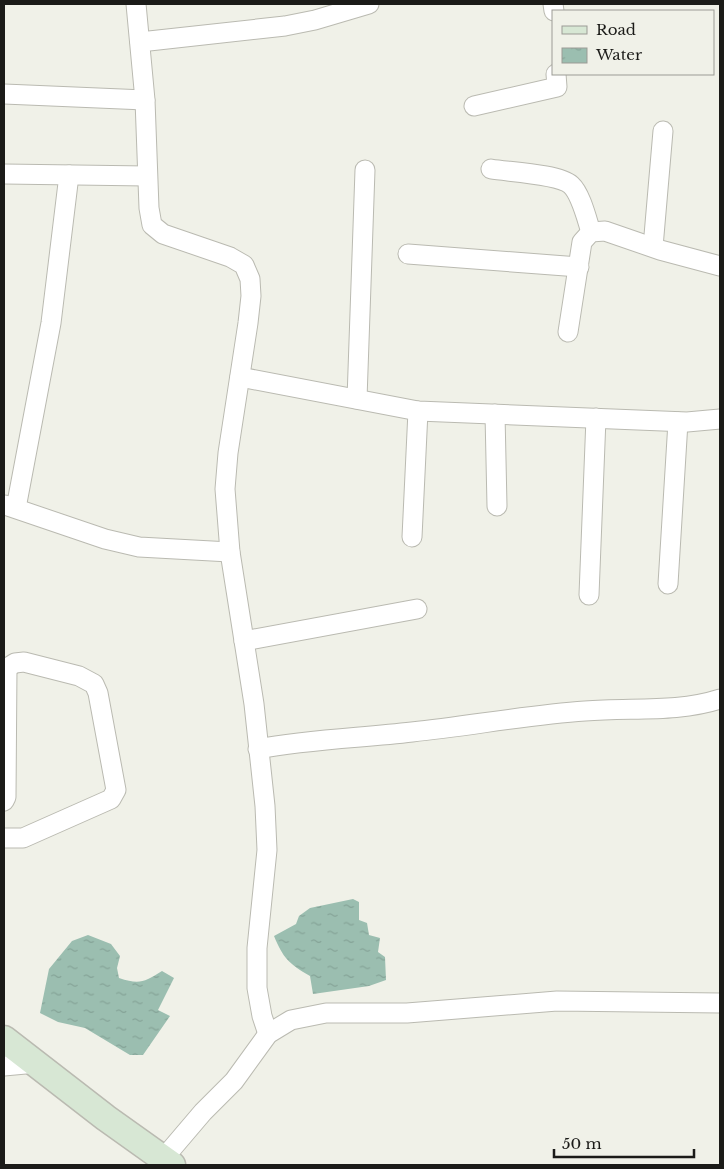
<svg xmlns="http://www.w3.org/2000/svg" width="724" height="1169" font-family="'Libre Baskerville',serif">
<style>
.water{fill:url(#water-ripples)}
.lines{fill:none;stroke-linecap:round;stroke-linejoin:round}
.minor-casing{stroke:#babab1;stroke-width:21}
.secondary-casing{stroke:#babab1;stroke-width:29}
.minor{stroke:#fff;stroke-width:19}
.secondary{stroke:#d7e7d4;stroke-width:26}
</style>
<defs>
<pattern id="water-ripples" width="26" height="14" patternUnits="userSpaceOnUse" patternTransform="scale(1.25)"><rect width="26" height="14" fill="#9bbeb0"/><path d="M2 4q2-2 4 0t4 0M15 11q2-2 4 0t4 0" fill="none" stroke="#85a397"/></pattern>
</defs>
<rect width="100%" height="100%" fill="#f0f1e8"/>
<g class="water">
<path d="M353 899 359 902V920L367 923 369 935 380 938 378 952 385 957 386 980 369 986 313 994 310 976C289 964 283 958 274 936L296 924 299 916 310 908Z"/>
<path d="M88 935 111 944 120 956 117 968 119 978C140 985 144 982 162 971L174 978 158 1010 170 1016 143 1055H130L85 1028 58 1022 40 1013 49 969 72 941Z"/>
</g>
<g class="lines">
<defs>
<g id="minor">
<path d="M136 4 145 100 149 208 152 225 163 234 230 257 244 265 250 279 251 296 248 323 228 453 225 489 230 552 254 704 265 806 267 850 257 948V988L262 1016 268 1034"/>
<path d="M553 4 554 11"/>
<path d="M140 42 285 26 315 20 369 4"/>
<path d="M4 94 145 100"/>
<path d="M474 106 557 87 556 74"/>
<path d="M491 169C509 172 559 174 571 185 581 194 587 220 591 232"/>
<path d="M4 174 147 176"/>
<path d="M653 247 663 131"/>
<path d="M408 254 579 267"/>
<path d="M568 332 582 242 591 232 605 231 660 250 720 266"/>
<path d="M240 377 418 411 687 422 720 419"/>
<path d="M357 399 365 170"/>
<path d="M495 414 497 506"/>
<path d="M5 505 105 539 139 547 230 552"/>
<path d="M16 508 51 323 69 175"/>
<path d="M412 537 418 411"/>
<path d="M668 584 678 422"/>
<path d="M589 595 596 418"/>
<path d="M244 641 417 609"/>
<path d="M258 749C309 739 361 738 412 732 470 726 527 715 585 711 630 707 677 713 720 699"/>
<path d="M4 801 6 797 7 668 15 663 24 662 79 676 94 684 98 693 116 790 111 799 23 838H4"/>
<path d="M4 1066 36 1063"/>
<path d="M163 1159 203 1112 234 1081 268 1034 291 1020 326 1013H407L557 1001 720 1003"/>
</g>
<path id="secondary" d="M4 1039 106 1118 172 1165"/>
</defs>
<use href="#minor" class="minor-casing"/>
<use href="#secondary" class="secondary-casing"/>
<use href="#minor" class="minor"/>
<use href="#secondary" class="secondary"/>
</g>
<rect width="724" height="1169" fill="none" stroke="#1b1b18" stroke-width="10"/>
<rect x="552" y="10" width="162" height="65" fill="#f0f1e8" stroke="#9b9b95"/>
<rect x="562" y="26" width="25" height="8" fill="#d7e7d4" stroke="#9b9b95"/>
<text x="596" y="35" font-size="15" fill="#1b1b18">Road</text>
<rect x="562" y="48" width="25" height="15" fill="url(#water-ripples)" stroke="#9b9b95"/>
<text x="596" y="60" font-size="15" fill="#1b1b18">Water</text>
<path d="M554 1149v8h140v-8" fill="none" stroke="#1b1b18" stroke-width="2.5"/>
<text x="562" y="1149" font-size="15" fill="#1b1b18" stroke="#f0f1e8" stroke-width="4" paint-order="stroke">50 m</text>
</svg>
